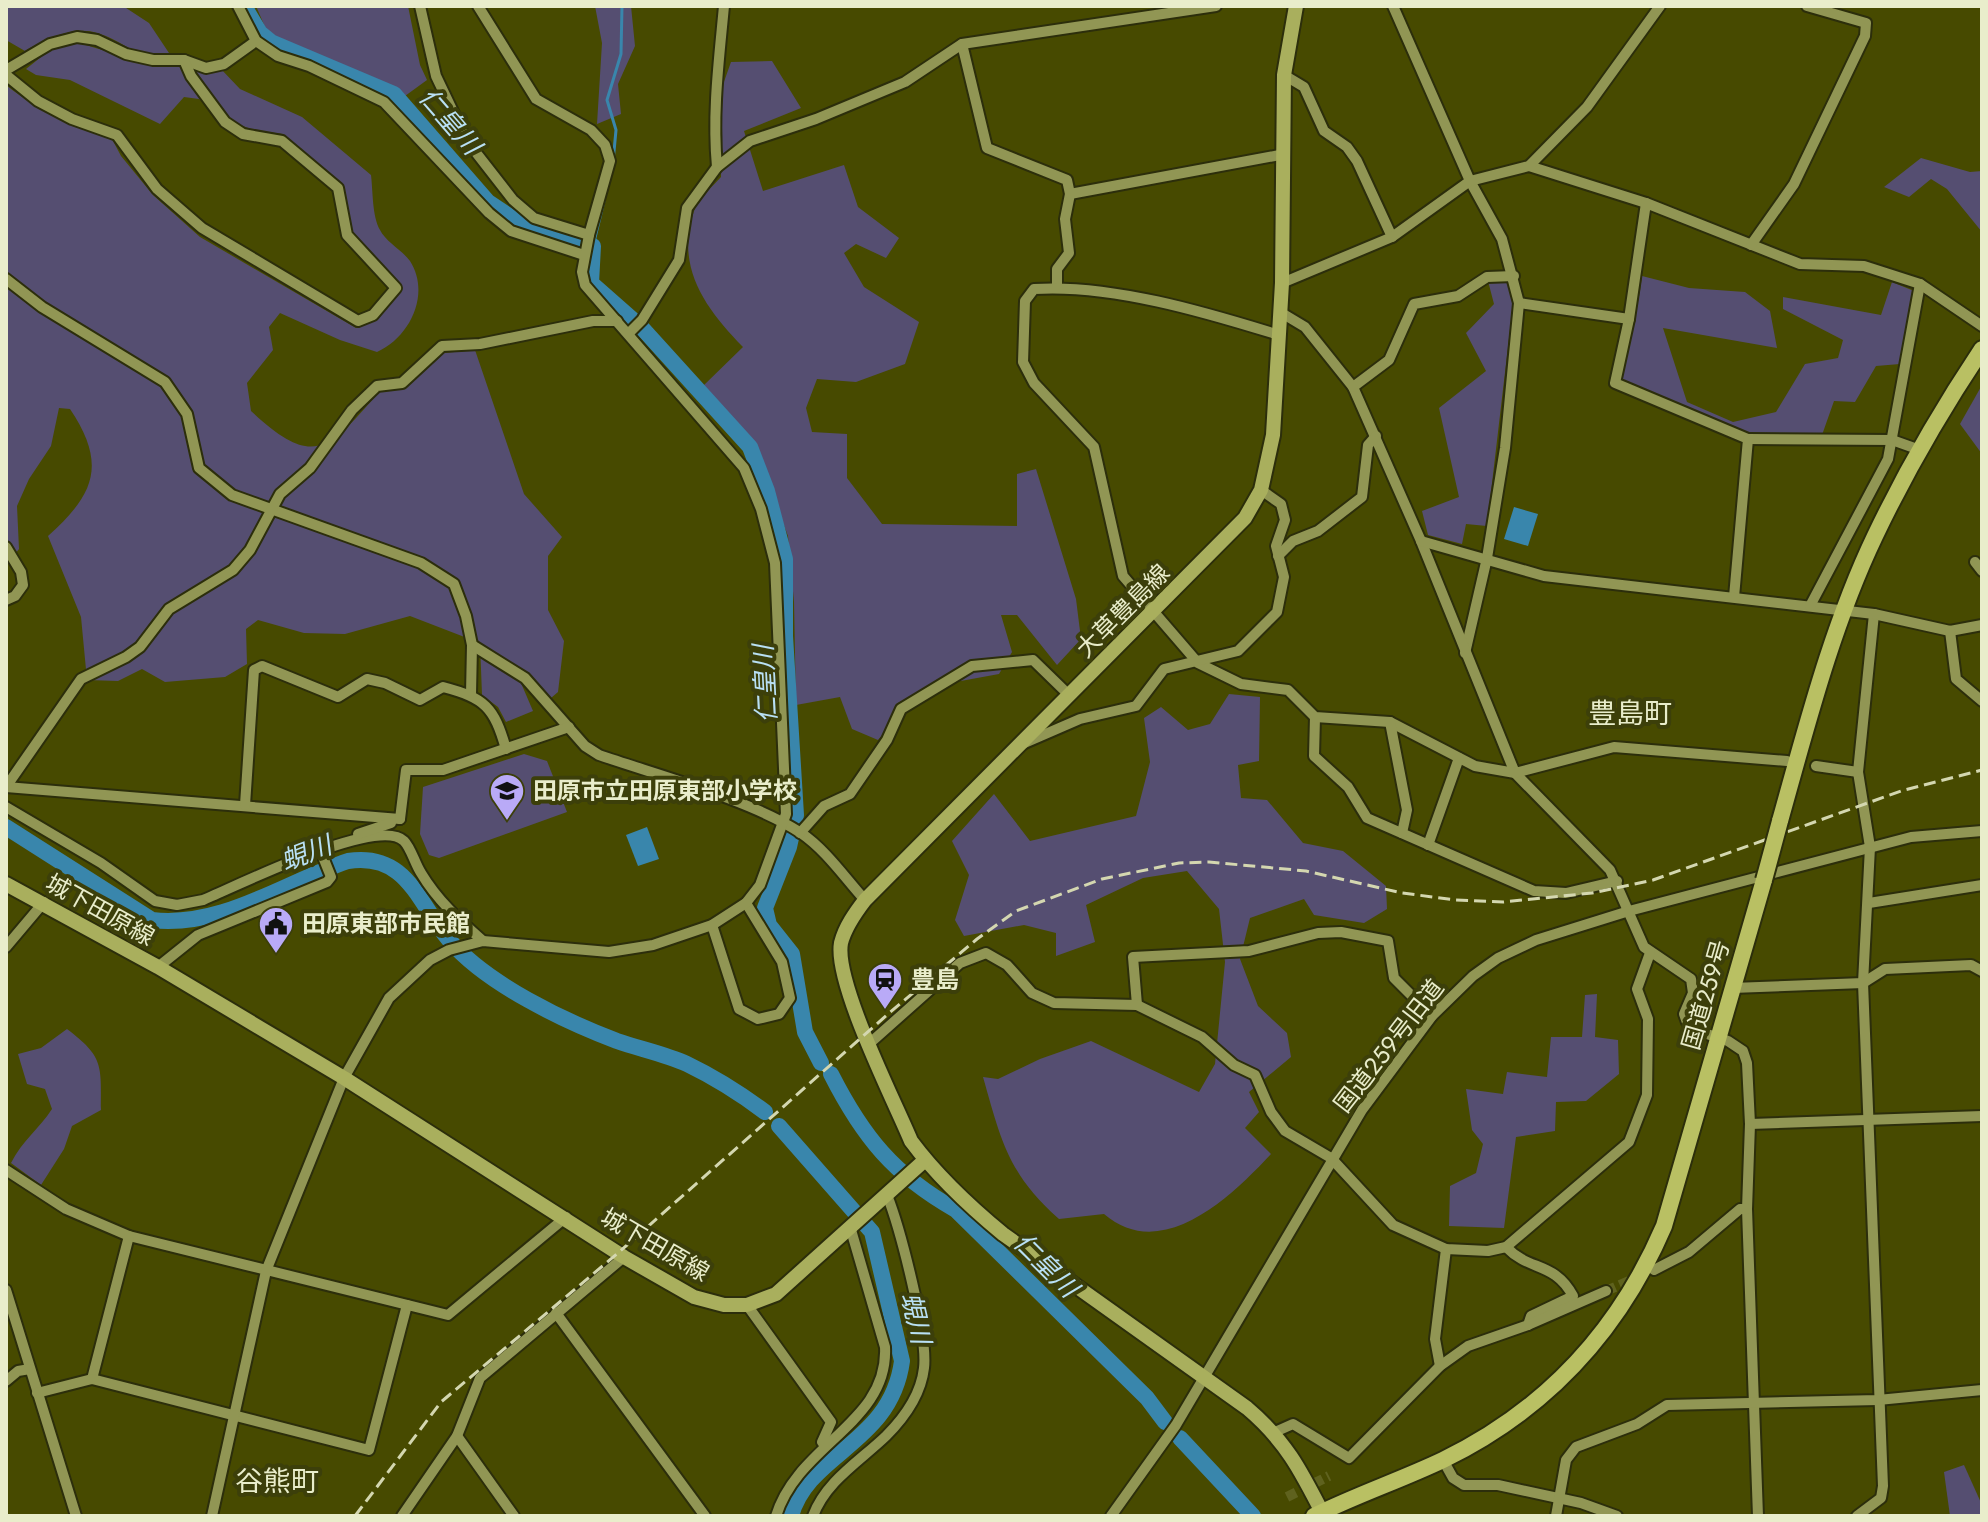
<svg xmlns="http://www.w3.org/2000/svg" width="1988" height="1522" font-family="Jost,'Noto Sans JP',sans-serif">
<style>
.green{fill:#554e71}
.water{fill:#3986ac}
.lines{fill:none;stroke-linecap:round;stroke-linejoin:round}
.stream{stroke:#3986ac;stroke-width:3}
.river{stroke:#3986ac;stroke-width:16}
.minor-tunnel{stroke:#5f621e;stroke-width:10;stroke-dasharray:10 5;stroke-linecap:butt}
.minor-casing{stroke:#2c2e0b;stroke-width:14}
.major-casing{stroke:#2c2e0b;stroke-width:18}
.highway-casing{stroke:#2c2e0b;stroke-width:20}
.minor{stroke:#919654;stroke-width:10}
.major{stroke:#a9af5d;stroke-width:14}
.highway{stroke:#b9c063;stroke-width:16}
.rail{stroke:#d4d7b0;stroke-width:3;stroke-dasharray:12 6;stroke-linecap:butt}
.highway-bridge-casing{stroke:#2c2e0b;stroke-width:20;stroke-linecap:butt}
.highway-bridge{stroke:#b9c063;stroke-width:16}
.labels{text-anchor:middle;stroke-width:8;stroke-linejoin:round;paint-order:stroke}
.street-label{font-size:24px;fill:#e9edcb;stroke:#3c3f0a}
.poi-label{font-size:24px;font-weight:bold;fill:#e9edcb;stroke:#3c3f0a;text-anchor:start}
.water-label{font-size:26px;font-style:italic;fill:#b9e0f5;stroke:#3c3f0a}
.quarter-label{font-size:28px;fill:#e9edcb;stroke:#3c3f0a}
</style>
<rect width="100%" height="100%" fill="#474a00"/>
<g class="green">
<path d="M6 6H123L149 23 169 53C132 59 127 42 97 33 74 25 44 40 25 51L6 40Z"/>
<path d="M256 6H408L420 65 427 80 405 96 268 34Z"/>
<path d="M595 6H631L635 46 618 84 621 114 597 124 602 43Z"/>
<path d="M79 43 152 65H181L206 73 221 69 240 89 302 117 371 175C373 191 372 216 380 230 386 242 402 250 410 261 431 294 410 337 377 352L340 340 280 313 269 327 273 350 247 383 251 411C315 471 329 449 380 391L406 388 444 353 475 350 524 494 562 537 548 556V610L564 641 558 692 551 698 524 671 521 683 533 711 506 722 498 707 482 695 480 643 410 616 345 634 304 633 258 620 246 629 247 664 225 677 165 682 142 669 118 681 87 680 81 617 48 536C95 494 107 464 70 409L59 408 51 446 29 479 17 506 19 549 6 565V85C40 112 71 126 112 139L121 156 153 195 200 237 356 328 379 318 402 287 352 231 344 187 283 134 253 130 233 122 199 99 184 97 160 124 70 80 36 75 26 69 51 49Z"/>
<path d="M772 61 801 108 744 131 763 191 844 165 858 207 899 238 886 258 856 244 844 253 864 287 919 322 905 364 856 382 817 379 806 408 812 432 847 434V478L882 524 1017 526V474L1036 469 1076 599 1081 639 1057 665 1017 615H1001L1012 652 999 674 928 687 896 704 889 727 878 740 852 729 840 697 796 705 794 602 788 536 754 446 703 386 743 347C705 308 675 267 694 211 698 199 713 186 721 177L720 93 731 62Z"/>
<path d="M1921 158 1970 172 1982 171V232L1947 189 1931 179 1909 197 1884 187Z"/>
<path d="M1642 276 1689 288 1745 292 1770 311 1777 348 1663 328 1687 402 1733 422 1776 412 1805 364 1838 358 1843 340 1783 309V297L1881 315 1892 282 1914 291 1900 364 1876 366 1855 402 1834 401 1822 435 1745 433 1621 381C1627 344 1638 313 1642 276Z"/>
<path d="M1507 280 1513 304 1487 526 1466 524 1462 544 1428 535 1422 511 1459 497 1439 408 1486 371 1466 333 1494 304 1488 281Z"/>
<path d="M1982 385V454L1960 424Z"/>
<path d="M1229 694 1260 697 1259 761 1238 765 1241 798 1267 800 1303 843 1343 851 1386 886 1387 909 1364 923 1314 915 1304 899 1250 918 1240 959 1258 1006 1287 1033 1291 1057 1249 1092 1259 1112 1245 1128 1271 1154C1232 1196 1162 1264 1104 1214L1059 1219C1008 1174 1001 1140 983 1077L998 1079 1040 1059 1091 1041 1199 1092 1215 1064 1225 962 1219 909 1187 871 1143 878 1086 905 1095 942 1056 956V933L1024 925 964 936 955 920 969 875 952 841 994 794 1030 841 1136 816 1150 762 1144 718 1161 707 1188 730 1210 724Z"/>
<path d="M524 754 547 761 567 812 439 858 429 855 420 834 423 787Z"/>
<path d="M1597 994 1595 1037 1618 1040 1619 1074 1586 1101 1556 1102 1555 1131 1516 1137 1504 1228 1449 1226 1450 1186 1476 1173 1483 1144 1472 1130 1466 1089 1503 1094 1507 1072 1547 1077 1551 1037H1582L1585 995Z"/>
<path d="M67 1029C104 1057 101 1065 101 1110L72 1126 64 1149 41 1185 11 1163C22 1141 39 1129 52 1109L45 1089 27 1084 18 1054 41 1048Z"/>
<path d="M1964 1465 1982 1505V1516H1950L1944 1472Z"/>
</g>
<g class="water">
<path d="M1514 507 1538 514 1528 546 1504 539Z"/>
<path d="M647 827 659 859 638 866 626 835Z"/>
</g>
<g class="lines">
<g class="stream">
<path d="M613 162 616 130 607 100 621 54 622 6"/>
<path d="M593 246 604 201"/>
</g>
<g class="river">
<path d="M244 6 260 33 271 42 394 94 488 202 524 226 580 243"/>
<path d="M593 246 591 283 633 320"/>
<path d="M643 329 750 447 767 491 785 559V636L796 815 789 847 765 908 769 925 792 954 805 1032 821 1063"/>
<path d="M6 827 152 920C222 928 283 883 348 861 408 852 418 904 450 941 487 984 564 1021 617 1041 640 1049 665 1054 687 1064 714 1077 741 1094 765 1112"/>
<path d="M831 1074C863 1137 894 1175 956 1210L1147 1398 1165 1422"/>
<path d="M779 1126 872 1232 902 1361C891 1444 808 1453 791 1516"/>
<path d="M1180 1438 1253 1516"/>
</g>
<g class="minor-tunnel">
<path d="M1606 1291 1638 1277"/>
<path d="M1287 1497 1329 1476"/>
</g>
<defs>
<g id="minor">
<path d="M238 6 256 41 278 56 309 66 384 102 489 213 511 231 584 255"/>
<path d="M478 6 536 99 591 130 605 145 610 161 589 235"/>
<path d="M1393 6 1470 181 1502 239 1519 303 1505 448 1487 558 1465 653"/>
<path d="M962 44 987 148 1067 180 1070 194 1065 219 1069 253 1057 269V287"/>
<path d="M6 70 50 44 77 37 97 40 126 54 153 60H184L206 68 224 64 256 41"/>
<path d="M6 75 38 101 72 119 117 135 157 189 202 228 358 321 373 315 396 288 347 235 338 188 282 141 243 134 225 122 191 76 184 60"/>
<path d="M1284 75 1304 87 1324 131 1347 147 1357 161 1392 237"/>
<path d="M1529 166 1646 203 1800 264 1864 266 1920 284 1982 326"/>
<path d="M717 167C712 113 719 60 724 6"/>
<path d="M1070 194 1285 154"/>
<path d="M1646 203 1629 319 1615 383 1748 439 1734 597"/>
<path d="M1751 245 1794 184 1865 36 1866 23 1807 6"/>
<path d="M6 279 42 307 165 382 187 414 199 468 232 495 421 563 454 584 466 616 472 645 471 694"/>
<path d="M1282 283 1392 237 1470 181 1529 166 1587 107 1660 6"/>
<path d="M1519 303 1629 319"/>
<path d="M1280 312 1305 327 1353 387 1421 541 1515 773 1610 870 1644 947 1691 979 1693 993 1684 1014 1689 1028 1728 1041 1743 1051 1747 1063 1750 1124 1747 1209 1758 1516"/>
<path d="M629 333 642 320 679 260 687 208 717 167 750 141 816 119 905 82 962 44 1216 6"/>
<path d="M1279 335C1205 312 1111 284 1034 289L1025 301 1023 362 1034 383 1094 447 1123 576 1198 663 1241 684 1288 690 1315 717 1390 722 1475 766 1515 773 1614 747 1787 761"/>
<path d="M1353 387 1389 360 1414 304 1458 296 1487 277 1514 276"/>
<path d="M1748 439 1892 440 1920 450"/>
<path d="M1421 541 1544 576 1874 614 1858 772 1870 847 1863 983 1883 1486 1881 1498 1857 1516"/>
<path d="M6 547 21 572 23 585 15 596 6 600"/>
<path d="M1278 556 1293 541 1318 531 1362 497 1368 445 1376 436"/>
<path d="M1975 562 1982 571"/>
<path d="M1810 606 1888 459 1920 284"/>
<path d="M1874 614 1950 631 1982 625"/>
<path d="M1950 631 1956 679 1982 701"/>
<path d="M472 645 525 678 585 746 599 755C657 775 751 800 801 833 826 850 845 878 865 900"/>
<path d="M1315 717 1314 756 1348 787 1367 818 1534 891 1566 893 1617 881"/>
<path d="M1390 722 1407 810 1402 833"/>
<path d="M1020 745 1080 719 1136 706 1164 669 1238 651 1277 612 1284 577 1276 546 1285 520 1281 504 1261 490"/>
<path d="M1816 766 1858 772"/>
<path d="M6 787 81 679 126 657 140 647 169 609 233 570 250 550 280 494 310 468 352 410 377 386 402 383 442 346 480 344 593 321H617"/>
<path d="M6 787 400 819"/>
<path d="M245 805 254 670 262 666 338 697 367 679 385 683 420 700 443 687C485 698 494 707 506 749"/>
<path d="M6 807 101 863 155 901 177 905 203 900C235 887 378 815 404 841 411 848 415 864 421 873 437 900 459 920 483 941"/>
<path d="M400 819 406 770H443L569 727"/>
<path d="M800 833 824 806 850 794 887 740 901 709 972 666 1033 660 1070 696"/>
<path d="M358 834 391 823"/>
<path d="M1428 845 1459 758"/>
<path d="M1869 903 1982 885"/>
<path d="M712 925 739 1009 758 1019 779 1014 790 998 782 962 746 903"/>
<path d="M6 947 44 902"/>
<path d="M158 967 198 935 327 882 331 877 321 852"/>
<path d="M1732 988 1863 983 1885 969 1971 965 1982 971"/>
<path d="M1137 1005 1133 957 1249 951 1318 933 1341 932 1388 941 1394 978 1432 1016"/>
<path d="M870 1043 960 963 986 953 1007 965 1032 993 1054 1003 1137 1005 1202 1037 1234 1065 1255 1075 1271 1112 1285 1131 1331 1158 1393 1225 1446 1249 1488 1251 1506 1247 1629 1142 1647 1095 1648 1019 1637 989 1650 953"/>
<path d="M1750 1124 1982 1116"/>
<path d="M6 1170 66 1209 129 1236 448 1315 566 1217"/>
<path d="M1506 1247C1530 1272 1554 1261 1573 1296L1531 1316 1528 1325"/>
<path d="M1654 1270 1689 1252 1740 1209H1747"/>
<path d="M6 1290 76 1516"/>
<path d="M747 1305 831 1422 822 1442"/>
<path d="M556 1313 705 1516"/>
<path d="M1440 1366 1435 1339 1446 1249"/>
<path d="M92 1379 129 1236"/>
<path d="M6 1381 18 1371 30 1369"/>
<path d="M37 1393 92 1379 369 1450 407 1305"/>
<path d="M1275 1432 1293 1424 1349 1458 1440 1366 1468 1346 1528 1325 1606 1291"/>
<path d="M457 1436 514 1516"/>
<path d="M1443 1460 1453 1478 1464 1485H1498L1581 1503 1617 1516"/>
<path d="M212 1516 266 1271 344 1078 389 998 430 960 449 950 483 941 609 952 653 945 712 925 746 903 760 885 786 814 775 563 761 509 744 468 585 285 582 272 589 235 534 218 513 200 467 141 436 76 420 6"/>
<path d="M402 1516 457 1436 480 1378 624 1257"/>
<path d="M776 1516C798 1444 889 1423 885 1347L851 1230"/>
<path d="M813 1516C826 1481 860 1461 886 1436 904 1418 921 1394 924 1368 928 1335 900 1228 887 1195"/>
<path d="M1111 1516 1176 1425 1362 1110 1432 1016 1473 976 1498 958 1536 940 1629 911 1911 837 1982 831"/>
<path d="M1556 1516 1566 1460 1576 1447 1637 1424 1667 1405 1878 1400 1982 1390"/>
</g>
<g id="major">
<path d="M1296 6 1284 75 1282 283 1273 435 1261 490 1245 518 865 900C855 913 845 927 841 943 834 982 894 1100 911 1141 937 1176 969 1206 1003 1234L1247 1408C1286 1441 1301 1471 1324 1516"/>
<path d="M6 884 158 967 344 1078 624 1257 694 1297 724 1305H747L776 1294 925 1160"/>
</g>
<g id="highway">
<path d="M1780 821C1807 725 1832 626 1875 536 1906 471 1942 409 1982 349"/>
<path d="M1314 1516C1356 1495 1401 1480 1443 1460 1546 1410 1619 1331 1664 1226L1764 880"/>
</g>
</defs>
<use href="#minor" class="minor-casing"/>
<use href="#major" class="major-casing"/>
<use href="#highway" class="highway-casing"/>
<use href="#minor" class="minor"/>
<use href="#major" class="major"/>
<use href="#highway" class="highway"/>
<path class="rail" d="M355 1516 441 1402 618 1253 888 1014 977 939 1016 911 1102 879 1179 863 1209 862 1306 871 1402 893 1456 900 1503 902 1592 893 1653 880 1901 791 1982 770"/>
<defs>
<path id="highway-bridge" d="M1764 880 1780 821"/>
</defs>
<use href="#highway-bridge" class="highway-bridge-casing"/>
<use href="#highway-bridge" class="highway-bridge"/>
</g>
<defs>
<symbol id="school-pin" viewBox="-11 -11 22 30"><path d="M0 17L-7.5 6A9.5 9.5 0 1 1 7.5 6Z" fill="#b9aaf7" stroke="#3c3f0a"/><path d="M0-5L7-2L0 1L-7-2ZM-4 1L0 2.5L4 1V4Q0 6-4 4Z" fill="#111"/></symbol>
<symbol id="civic-pin" viewBox="-11 -11 22 30"><path d="M0 17L-7.5 6A9.5 9.5 0 1 1 7.5 6Z" fill="#b9aaf7" stroke="#3c3f0a"/><path d="M-.6-6.5H3V-4.5H.6V-3L4-1V1h2V6H-6V1h2V-1L-.6-3ZM-1.2 2.5V6h2.4V2.5Z" fill="#111"/></symbol>
<symbol id="station-pin" viewBox="-11 -11 22 30"><path d="M0 17L-7.5 6A9.5 9.5 0 1 1 7.5 6Z" fill="#b9aaf7" stroke="#3c3f0a"/><path d="M-3-6H3Q5-6 5-4V2Q5 4 3 4L4.5 6H3L1.5 4h-3L-3 6H-4.5L-3 4Q-5 4-5 2V-4Q-5-6-3-6ZM-3.5-4v3h7v-3ZM-3.5 1v1.5H-2V1ZM2 1v1.5H3.5V1Z" fill="#111"/></symbol>
</defs>
<g fill-rule="evenodd">
<use href="#school-pin" x="487" y="771" width="40" height="54"/>
<use href="#civic-pin" x="256" y="904" width="40" height="54"/>
<use href="#station-pin" x="865" y="960" width="40" height="54"/>
</g>
<g class="labels">
<g class="street-label">
<text transform="translate(1123 611) rotate(-45)" y="8">大草豊島線</text>
<text transform="translate(100 910) rotate(29)" y="8">城下田原線</text>
<text transform="translate(1706 995) rotate(-74)" y="8">国道259号</text>
<text transform="translate(1389 1046) rotate(-52)" y="8">国道259号旧道</text>
<text transform="translate(655 1245) rotate(30)" y="8">城下田原線</text>
</g>
<g class="poi-label">
<text x="533" y="799">田原市立田原東部小学校</text>
<text x="302" y="932">田原東部市民館</text>
<text x="911" y="988">豊島</text>
</g>
<g class="water-label">
<text transform="translate(450 121) rotate(49)" y="9">仁皇川</text>
<text transform="translate(765 684) rotate(-93)" y="9">仁皇川</text>
<text transform="translate(306 853) rotate(-21)" y="9">蜆川</text>
<text transform="translate(1046 1265) rotate(45)" y="9">仁皇川</text>
<text transform="translate(916 1318) rotate(77)" y="9">蜆川</text>
</g>
<g class="quarter-label">
<text x="1630" y="723">豊島町</text>
<text x="277" y="1491">谷熊町</text>
</g>
</g>
<rect width="1988" height="1522" fill="none" stroke="#e9edcb" stroke-width="16"/>
</svg>
